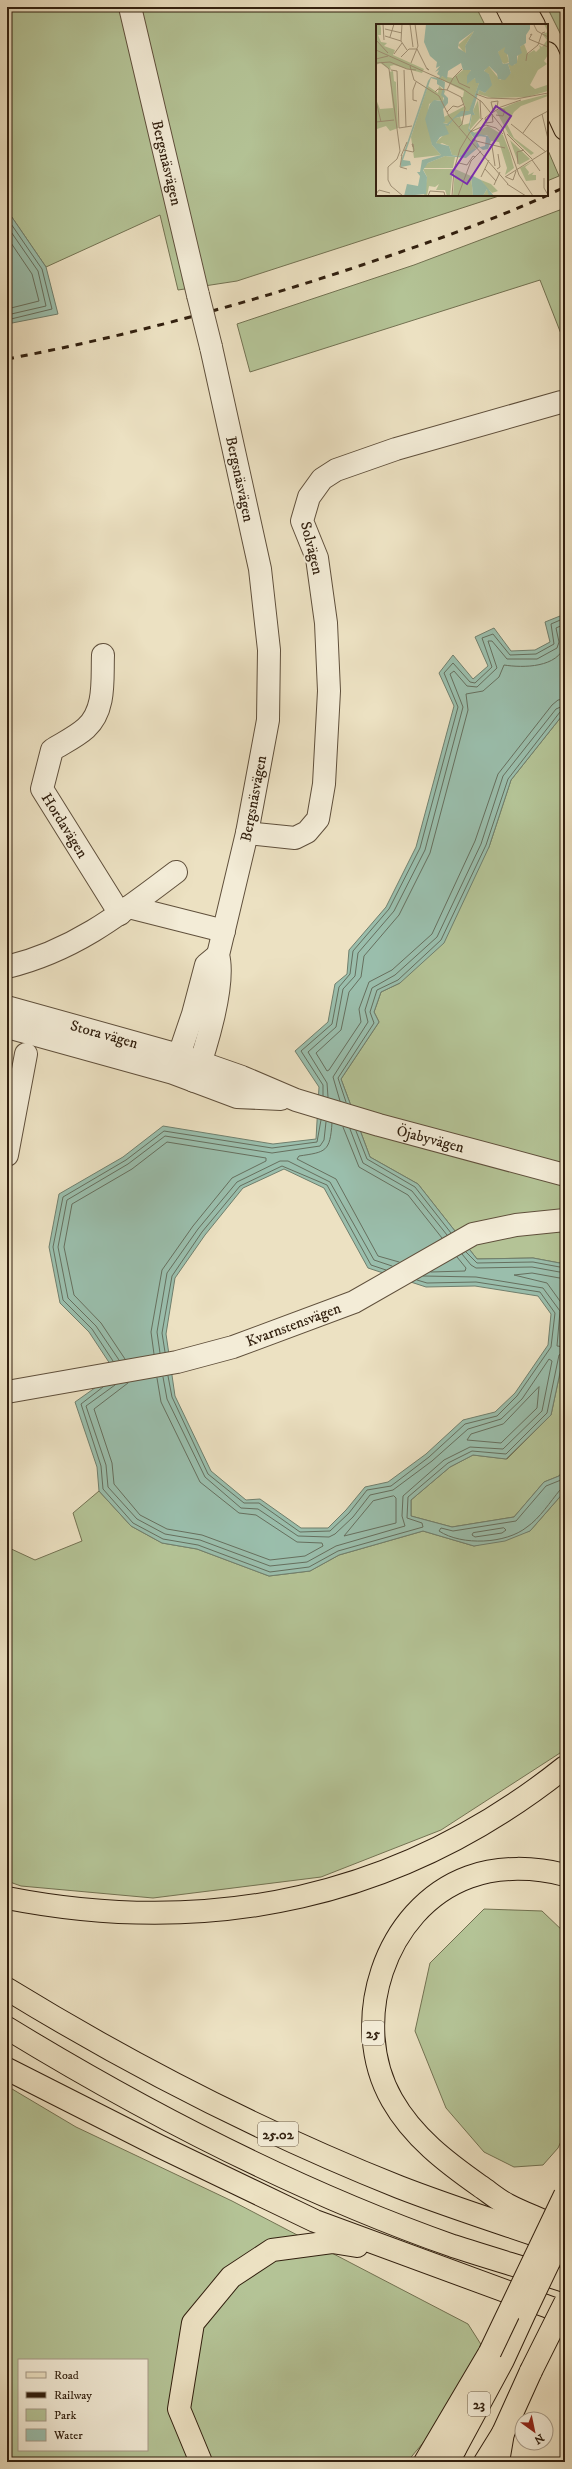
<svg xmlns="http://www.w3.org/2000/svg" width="572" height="2469" font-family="'IM FELL DW Pica',serif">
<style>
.green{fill:#b4c396;stroke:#737252;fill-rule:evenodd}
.water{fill:#9abeac;stroke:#707f6d;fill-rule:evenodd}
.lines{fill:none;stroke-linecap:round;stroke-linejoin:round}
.shore{stroke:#666f5e;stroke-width:1}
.minor-casing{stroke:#60503c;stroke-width:24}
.major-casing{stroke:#32200f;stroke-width:24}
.highway-casing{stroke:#32200f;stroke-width:24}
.minor{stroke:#f3ecd7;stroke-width:22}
.major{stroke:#ece1c2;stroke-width:22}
.highway{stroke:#ece1c2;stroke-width:22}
.rail{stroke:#32200f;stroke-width:3;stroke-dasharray:7 7;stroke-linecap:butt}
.minor-bridge-casing{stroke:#60503c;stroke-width:24;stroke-linecap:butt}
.major-bridge-casing{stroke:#32200f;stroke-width:24;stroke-linecap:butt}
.highway-bridge-casing{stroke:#32200f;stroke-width:24;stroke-linecap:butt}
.minor-bridge{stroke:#f3ecd7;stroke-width:22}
.major-bridge{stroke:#ece1c2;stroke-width:22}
.highway-bridge{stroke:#ece1c2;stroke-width:22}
.labels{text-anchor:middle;stroke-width:4;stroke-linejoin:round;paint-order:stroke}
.shield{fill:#f3ecd7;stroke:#6c5d4b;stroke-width:1}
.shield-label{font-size:14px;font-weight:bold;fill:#32200f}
.street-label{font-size:15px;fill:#32200f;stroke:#f3ecd7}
.inset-road{fill:none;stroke:#a2947a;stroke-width:1}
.view{fill:#7b2cbf;fill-opacity:0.15;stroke:#7b2cbf;stroke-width:2}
.inset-edge{fill:none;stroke:#32200f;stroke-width:2}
</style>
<rect width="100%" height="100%" fill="#ece1c2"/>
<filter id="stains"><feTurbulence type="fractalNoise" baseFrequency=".005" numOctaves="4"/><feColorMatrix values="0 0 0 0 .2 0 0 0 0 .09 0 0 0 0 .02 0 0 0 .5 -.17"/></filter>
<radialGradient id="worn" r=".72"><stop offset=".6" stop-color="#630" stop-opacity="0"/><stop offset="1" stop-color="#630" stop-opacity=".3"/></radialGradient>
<g class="green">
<path d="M7 7H476L485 25H377V195H502L237 281 178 290 160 215 46 267 7 210Z"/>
<path d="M547 7H565V43Z"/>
<path d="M547 148 559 176 547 181Z"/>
<path d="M565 208V344L540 280 250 372 237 324 414 265Z"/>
<path d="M565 712V1264L533 1258 477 1259 418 1184 370 1157 341 1079 379 1022 374 1012 381 992 400 983 489 847 511 780Z"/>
<path d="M565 1349V1469L559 1476 544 1482 514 1517 452 1527 411 1516V1500L450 1467 473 1455 507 1459 551 1415Z"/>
<path d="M99 1491 131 1526 162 1543 197 1549 269 1576 310 1571 339 1555 423 1531 474 1546 530 1531 565 1491V1747L560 1753 441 1830 321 1877 153 1898 21 1886 7 1881V1547L35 1560 82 1541 73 1513Z"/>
<path d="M484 1909 542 1911 565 1933V2133L558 2148 543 2165 514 2167 484 2152 446 2108 415 2031 430 1963Z"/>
<path d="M7 2086 76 2127 232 2201 468 2324 482 2346 438 2425 407 2462H7ZM19 2360H147V2450H19Z"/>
</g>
<g class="water">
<path d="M7 210 46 267 58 314 7 324Z"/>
<path d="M565 614V712L511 780 489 847 444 943 400 983 381 992 374 1012 379 1022 341 1079 370 1157 418 1184 477 1259 533 1258 565 1264V1349L551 1415 506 1459 473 1455 450 1467 411 1500V1516L452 1527 514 1517 544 1482 559 1476 565 1469V1491L530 1531 505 1541 474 1546 423 1531 339 1555 310 1571 269 1576 197 1549 162 1543 131 1526 99 1491 97 1467 75 1402 116 1373 89 1332 60 1303 49 1247 59 1194 123 1157 163 1126 273 1144 316 1139 319 1087 295 1051 328 1022 335 984 347 974 349 950 386 907 416 847 454 706 439 673 453 655 473 679 488 666 475 637 494 628 511 651 535 650 550 642 545 622ZM284 1169 324 1188 368 1268 426 1287 475 1286 538 1296 551 1314 548 1345 515 1393 495 1412 463 1420 426 1454 388 1482 365 1487 346 1510 328 1528H301L260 1499 246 1500 211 1471 175 1396 166 1334 175 1278 205 1235 243 1188Z"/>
</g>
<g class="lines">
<g class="shore">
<path d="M7 218 42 269 52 309 7 320"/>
<path d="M7 226 38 271 46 306 7 315"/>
<path d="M7 237 32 274 39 301 7 309"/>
<path d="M565 645C558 668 523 668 504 665L499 677 483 691 466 694 468 710 430 853 399 915 364 956 361 977 349 992 341 1030 316 1053 327 1071 329 1070 361 1022 359 1009 369 982 392 970 432 934 475 841 498 774 552 705 558 700 565 699"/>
<path d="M323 1096V1085L301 1051 332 1024 339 987 350 974 353 951 389 909 420 848 458 707 444 673 453 663 470 682 475 683 492 667 482 638 493 634 510 655 536 654 554 644 551 624 565 618"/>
<path d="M328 1097 327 1083 308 1052 336 1027 343 989 355 976 358 953 394 911 425 850 463 707 450 674 454 671 467 686 477 687 497 668 488 641H492L507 659H537L557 648 559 642 556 628 565 624"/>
<path d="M340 1101 333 1077 368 1022 365 1010 372 988 395 975 437 937 481 844 503 776 556 709 565 705"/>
<path d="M346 1102 338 1078 374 1023 370 1012 377 990 398 980 441 940 486 845 508 779 560 712 565 710"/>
<path d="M332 1123C330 1152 326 1152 299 1156L297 1159 336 1179 378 1256 399 1262"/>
<path d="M343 1127 359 1167 408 1195 442 1238"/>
<path d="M350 1129 363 1163 412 1191 447 1235"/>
<path d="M356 1131 367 1159 415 1187 451 1233"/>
<path d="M466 1252 477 1263 533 1262 565 1268"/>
<path d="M462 1254 471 1265 476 1268 532 1267 565 1273"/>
<path d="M431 1272 465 1271 466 1268 457 1257"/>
<path d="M423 1276 476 1277 543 1288 560 1311 557 1346 565 1347"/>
<path d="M565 1279 532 1273 514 1275 547 1283 565 1308"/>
<path d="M165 1352 162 1333 172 1276 202 1232 240 1186 282 1166 327 1185 371 1265 386 1270"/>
<path d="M160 1353 157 1332 167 1273 198 1229 237 1182 280 1161H288L330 1182 374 1260 392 1266"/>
<path d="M125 1359 101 1323 74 1295 64 1247 72 1204 132 1169 167 1142 266 1158V1161L232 1178 193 1226 162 1270 151 1332 154 1354"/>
<path d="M119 1360 96 1326 68 1298 58 1247 67 1200 128 1164 165 1136 272 1153 320 1146 324 1140 326 1122"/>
<path d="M113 1361 92 1329 63 1300 53 1247 63 1197 126 1160 164 1131 272 1148 317 1142 321 1120"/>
<path d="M168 1376 172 1397 208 1474 244 1503H259L300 1532 330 1531 349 1513 367 1490 391 1486 429 1457 465 1424 497 1416 517 1396 551 1347 555 1313 540 1292 476 1282 427 1283 417 1280"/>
<path d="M128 1383 94 1409 112 1463 114 1484 140 1515 167 1529 202 1535 270 1560 305 1556 323 1546 322 1543 297 1542 256 1515 239 1513 200 1482 161 1402 157 1378"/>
<path d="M115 1385 86 1406 106 1465 108 1487 137 1519 165 1534 200 1540 270 1566 307 1562 336 1546 405 1526 402 1516 403 1496 444 1460 470 1447 503 1449 542 1411 552 1361 549 1359 522 1399 501 1419 468 1429 432 1461 393 1490 370 1495 353 1517 335 1534 329 1537 298 1536 258 1509 241 1508 205 1477 167 1399 163 1377"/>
<path d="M103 1387 81 1404 101 1466 103 1489 133 1523 163 1539 198 1545 270 1572 309 1567 338 1551 423 1527 422 1523 407 1518 408 1497 448 1463 472 1451 506 1454 547 1413 559 1355 565 1352"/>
<path d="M539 1387 537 1408 501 1443 467 1440 471 1434 503 1424Z"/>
<path d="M565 1475 561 1480 546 1486 516 1521 453 1531 441 1528 439 1531C462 1546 506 1544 527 1527 540 1518 550 1502 560 1490L565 1489"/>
<path d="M394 1496 396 1498V1523L344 1536 373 1501Z"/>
<path d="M504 1528 506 1530 502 1533 475 1537 472 1535 473 1533Z"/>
</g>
<defs>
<g id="minor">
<path id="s1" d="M130 7 198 295"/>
<path id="s2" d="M103 655C102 679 106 710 86 728 76 737 63 743 52 750L42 789 120 914"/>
<path d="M247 833 295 838 307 832 318 819 324 784 329 691 326 623 317 558 302 521 309 497 322 479 336 470 396 449 561 402"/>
<path d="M129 907 224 931"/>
<path d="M7 967C74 951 122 913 176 872"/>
<path id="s3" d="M7 1007 179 1055 242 1077 296 1100 379 1125 565 1175"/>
<path d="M7 1027 173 1073 237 1097 281 1099"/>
<path d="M175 1067 193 1014 206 965 218 955"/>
<path id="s4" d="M194 1081C205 1051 226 984 218 955L247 833 268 720 269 650 260 569 211 347"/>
<path d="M7 1155 26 1054"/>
<path id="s5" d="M7 1392 177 1362 233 1347 354 1302 473 1234 516 1225 565 1220"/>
</g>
<g id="major">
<path d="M507 7 516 25"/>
<path d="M524 7 534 25"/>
<path d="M547 53 565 93"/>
<path d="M547 90 565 129"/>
<path d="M448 2462 503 2360 526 2310"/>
<path d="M485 2462 503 2433 531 2371"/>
</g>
<g id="highway">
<path d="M565 1875C535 1867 499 1866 469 1877 384 1908 348 2023 392 2100 413 2137 446 2162 480 2186 489 2192 498 2200 508 2205 527 2215 547 2221 565 2232"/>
<path d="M7 1898C211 1938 401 1898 565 1767"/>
<path d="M7 1989C131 2065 264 2133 399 2187 453 2208 508 2225 562 2244"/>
<path d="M7 2028C148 2114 297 2191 453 2246 490 2258 528 2269 565 2281"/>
<path d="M7 2069 159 2146 315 2221 565 2313"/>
<path d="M455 2449 469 2405"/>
<path d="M201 2462 179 2409 193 2323 231 2277 272 2250 332 2242 357 2246"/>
<path d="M425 2462 490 2352"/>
<path d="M498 2462 503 2433"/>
</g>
</defs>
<use href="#minor" class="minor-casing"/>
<use href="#major" class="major-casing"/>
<use href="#highway" class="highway-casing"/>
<use href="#minor" class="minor"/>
<use href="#major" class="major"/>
<use href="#highway" class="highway"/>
<path class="rail" d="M7 359C128 336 246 304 362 265 431 242 500 218 565 187"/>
<defs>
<path id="minor-bridge" d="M198 295 211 347"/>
<g id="major-bridge">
<path d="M526 2310 565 2228"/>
<path d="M531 2371 565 2303"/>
</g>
<path id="highway-bridge" d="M490 2352 565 2195"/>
</defs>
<use href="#minor-bridge" class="minor-bridge-casing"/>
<use href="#major-bridge" class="major-bridge-casing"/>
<use href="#highway-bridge" class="highway-bridge-casing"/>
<use href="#minor-bridge" class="minor-bridge"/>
<use href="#major-bridge" class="major-bridge"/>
<use href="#highway-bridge" class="highway-bridge"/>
</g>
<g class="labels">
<g class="shield">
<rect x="362" y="2021" width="22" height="24" rx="3"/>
<rect x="258" y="2122" width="40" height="24" rx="3"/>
<rect x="468" y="2392" width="22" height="24" rx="3"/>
</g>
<g class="shield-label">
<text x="373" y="2038">25</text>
<text x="278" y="2139">25.02</text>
<text x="479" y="2409">23</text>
</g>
<g class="street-label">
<text dy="5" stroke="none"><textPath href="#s1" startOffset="160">Bergsnäsvägen</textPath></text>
<text transform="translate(240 479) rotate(78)" y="5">Bergsnäsvägen</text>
<text transform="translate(312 548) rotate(76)" y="5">Solvägen</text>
<text dy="5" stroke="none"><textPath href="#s4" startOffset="290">Bergsnäsvägen</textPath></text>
<text dy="5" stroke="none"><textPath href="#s2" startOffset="201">Hordavägen</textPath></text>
<text dy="5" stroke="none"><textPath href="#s3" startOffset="101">Stora vägen</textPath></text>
<text dy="5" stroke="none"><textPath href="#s3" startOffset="444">Öjabyvägen</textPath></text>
<text dy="5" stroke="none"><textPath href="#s5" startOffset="295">Kvarnstensvägen</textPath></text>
</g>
</g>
<g transform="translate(376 24)">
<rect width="172" height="172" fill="#ece1c2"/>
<path d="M0 0H4L5 4V11H2L5 18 11 19 8 22 19 26 17 31 48 45 46 49 18 41 14 42 15 46 4 39 0 41ZM168 0H172V31L168 37 171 40 162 46 154 61 159 65 171 61 172 53V67L151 73 116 74 102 70 103 66 109 69 114 62 113 50 108 48 112 41 124 56 135 49 132 40 138 41 141 37 144 23 148 20 152 30 158 26 160 28 164 24 163 21 166 23 171 16 166 10 172 8ZM98 7 89 22 90 31 82 21ZM129 22 133 38 128 40 123 35 122 28ZM93 38 97 47 95 45 91 59 99 54 103 59 94 86 90 89H92L79 94 84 93 87 101 94 99 92 105 102 122 98 126 82 132 76 131 73 122 66 119 62 121 60 118 70 109 69 101H73L74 100 67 99 68 93 89 82 85 73H87L88 67 64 55 65 52 77 54 87 46 92 45ZM17 47 18 57 20 58 22 104 14 107 10 102 1 105 0 75 4 85 17 84 13 48ZM52 62 62 69 63 62 69 67 68 70 67 65V77L61 76 53 80 52 89 56 121 65 131 38 134 35 113ZM172 70V72L145 82 138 88 131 100 138 114 158 129 155 131 133 111 120 87 141 78ZM102 76 104 94 93 107 96 91H99L97 87ZM112 102 127 111 134 129 138 144 129 151 131 144 123 118 115 117 111 111 99 113 96 110ZM134 116 137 119 154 135 143 141ZM69 132 79 133 77 144H47L52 139ZM156 138 149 143 153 148 152 151 158 148 156 151H160V156L150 157 144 144ZM47 145H77L74 172H71L69 166H60L63 160 59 163 53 162 51 172H48L51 153ZM79 145 95 152 97 172H77ZM105 156 115 160 122 167 116 169 113 166V172H107L111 165Z" fill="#b4c396"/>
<path d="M50 0H154V5L150 11V19L144 23 146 29 141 32V39L136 42 132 40 135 49 129 56 122 55 121 50 113 42 108 47 113 50 116 61 109 69 103 66 97 87 99 91H96L93 105 99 109 112 112 115 117 112 125 107 126 103 123 90 134 69 132 52 139 47 146 51 153 50 170 28 172 31 160 42 162 44 152 41 148H44L46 136 65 131 56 121 49 95 54 80 58 76 67 77 68 74 65 71 67 64 61 60V56L55 54 27 136 34 137 35 141 25 143V137L52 57 55 53 63 54 64 52 61 50 63 46 59 48 64 42 60 44 61 38 54 32 48 18ZM98 7 89 22 90 29 82 24 83 18ZM129 23 128 28 132 31 133 39 127 40 122 28ZM85 39 87 46H95L91 52V60L99 54 100 59H103L93 87H85L71 100 67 99 69 97 67 85 72 79V74L68 70 69 58 64 55 66 52 71 55 72 47ZM95 90 92 106 100 117 101 124 82 132 76 131 73 122 60 119 64 113 73 110 69 101 72 102 79 94ZM103 112 110 113 109 122 104 123 99 114ZM95 151 105 156 118 172H113L111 165 107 172H97Z" fill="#9abeac" fill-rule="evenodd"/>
<path class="inset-road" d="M7 0 8 16M34 0 37 23M158 1 161 7 172 13M9 5 26 9M154 11 156 10 153 15 172 23M9 12 25 17 31 26M14 13 18 0M0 16 12 29M25 17 26 0M41 25 51 45 53 46 51 44M0 26 87 65 106 78 126 103 143 151 157 172M18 30 26 19M25 33 33 25H41M0 35 12 32M150 37 151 30 162 21 166 9 169 8M5 38 13 45 24 127 21 135 12 143V156L15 162 27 172M0 39 14 38 31 45 40 46M35 39 42 22 39 0M34 42 38 56 63 72 73 92 132 160M15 46 21 47 23 104 36 102M28 46 30 103M80 52 83 59 94 64M40 58 37 66V76L41 77M71 66 77 54 86 45M59 68 62 65 71 66 85 73 89 84 86 100 83 103M100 70 111 74 140 75 172 69M104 76 105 95M0 77 5 98M122 84 145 76M117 86 115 78 122 77 121 84M71 88 77 82 82 83 88 80M116 90 117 98 110 99 109 94 114 90 124 84 129 86 127 92 120 91M166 90 172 115M0 98 18 96M135 100 170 128M94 108 110 101 120 104 127 110M147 109 157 95 172 87M131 110 156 135M96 116 129 124M116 122 119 142M28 126 37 128 38 127 37 120H36L37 123M26 131 24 143 31 145M25 132 31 118M156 136 164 147M83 139 91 141 97 132 99 133M142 140 141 128 148 126M109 145 120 157M121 145 124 143 122 130M105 153 113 136M129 153 172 126M130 153 137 156 140 147M168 154V164L172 171M131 160 150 172M118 161 124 148M0 170 3 166 14 169M52 172 54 167 68 168 69 172M76 172 78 146 84 125 94 108 107 94M82 172 95 137 105 127"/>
<path class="view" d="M120 82 135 92 91 160 75 150Z"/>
<rect width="172" height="172" class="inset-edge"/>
</g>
<rect width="572" height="2469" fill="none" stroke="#ece1c2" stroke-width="24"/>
<rect x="8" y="8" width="556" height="2453" fill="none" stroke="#32200f" stroke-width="2"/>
<rect x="12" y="12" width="548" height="2445" fill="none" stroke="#32200f"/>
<rect x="18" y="2359" width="130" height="92" fill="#f3ecd7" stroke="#a69a87"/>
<rect x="26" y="2372" width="20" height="6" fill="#ece1c2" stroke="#a69a87"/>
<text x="54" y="2379" font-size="12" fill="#32200f">Road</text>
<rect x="26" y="2392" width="20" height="6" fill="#32200f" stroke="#a69a87"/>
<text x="54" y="2399" font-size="12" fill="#32200f">Railway</text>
<rect x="26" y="2409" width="20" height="12" fill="#b4c396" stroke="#a69a87"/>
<text x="54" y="2419" font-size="12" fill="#32200f">Park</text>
<rect x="26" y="2429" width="20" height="12" fill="#9abeac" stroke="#a69a87"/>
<text x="54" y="2439" font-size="12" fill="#32200f">Water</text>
<g transform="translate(534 2431) rotate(147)"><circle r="19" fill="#f3ecd7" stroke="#a69a87"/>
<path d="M0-3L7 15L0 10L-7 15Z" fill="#8f2418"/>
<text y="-6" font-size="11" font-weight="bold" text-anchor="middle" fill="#32200f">N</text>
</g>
<rect width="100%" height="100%" filter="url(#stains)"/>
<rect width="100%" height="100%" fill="url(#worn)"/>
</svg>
